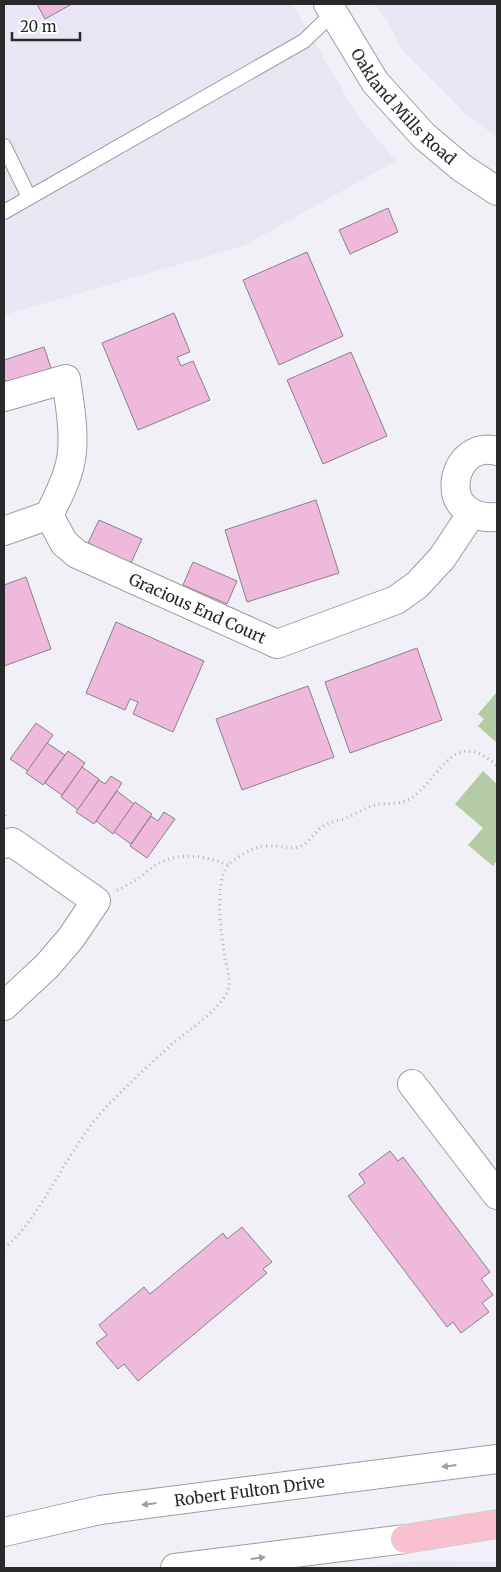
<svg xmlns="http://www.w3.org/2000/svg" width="501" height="1572" font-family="Merriweather,serif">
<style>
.built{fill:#eae5f3}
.green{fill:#b4cba5}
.building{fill:#eeb9db;stroke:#898286}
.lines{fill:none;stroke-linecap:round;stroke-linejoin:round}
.service-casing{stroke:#9d9ba2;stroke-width:16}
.minor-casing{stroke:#9d9ba2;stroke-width:30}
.tertiary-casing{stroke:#9d9ba2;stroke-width:30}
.primary-casing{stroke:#d0d0d0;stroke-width:30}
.path{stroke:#b3b1b7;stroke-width:3;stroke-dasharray:1 4;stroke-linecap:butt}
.service{stroke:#fff;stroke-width:14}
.minor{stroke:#fff;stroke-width:28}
.tertiary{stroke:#fff;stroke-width:28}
.primary{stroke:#f9c1d0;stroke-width:28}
.oneway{fill:#9f9ea0}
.labels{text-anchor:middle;stroke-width:4.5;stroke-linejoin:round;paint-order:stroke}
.street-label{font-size:16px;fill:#29282b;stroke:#fff}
</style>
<rect width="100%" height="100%" fill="#f2f0f7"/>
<g class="built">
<path d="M4 4H292L358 116 396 161 243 246 4 315Z"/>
<path d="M374 4H497V137L466 115 401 48 390 25Z"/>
<path d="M418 1561 497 1562V1568H356Z"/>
</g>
<g class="green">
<path d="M497 692V743L478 726 484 719 478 714Z"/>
<path d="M483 771 497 784V860L493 866 468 845 483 828 455 804Z"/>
</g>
<g class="building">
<path d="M37 4H72L45 19Z"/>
<path d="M388 208 398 232 350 254 339 230Z"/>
<path d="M307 252 343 336 279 365 243 280Z"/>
<path d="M174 313 190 352 177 357 181 366 193 361 210 400 138 430 102 343Z"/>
<path d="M44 347 52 371 7 386 4 377V360Z"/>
<path d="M351 352 387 436 323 464 287 380Z"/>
<path d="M316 500 339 573 247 602 225 530Z"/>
<path d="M99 520 142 539 131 563 88 543Z"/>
<path d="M193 562 237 581 227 604 183 585Z"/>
<path d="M26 577 51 649 4 666V585Z"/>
<path d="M116 622 204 661 173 732 133 714 138 702 130 699 125 710 86 693Z"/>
<path d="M417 648 442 720 350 753 325 682Z"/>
<path d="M308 686 334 757 242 790 216 719Z"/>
<path d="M36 723 53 735 28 771 10 759Z"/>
<path d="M47 743 65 755 43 785 26 773Z"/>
<path d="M68 751 85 763 62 795 45 783Z"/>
<path d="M82 767 99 779 78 810 61 797Z"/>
<path d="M111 776 122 783 94 824 76 812 99 780 105 784Z"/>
<path d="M117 791 134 804 113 834 96 821Z"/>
<path d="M135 802 152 814 131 844 114 832Z"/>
<path d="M164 812 175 819 147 858 130 846 151 816 158 821Z"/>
<path d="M390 1151 398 1161 403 1157 490 1272 481 1279 493 1295 482 1303 489 1312 461 1333 453 1322 447 1327 348 1196 365 1183 359 1174Z"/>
<path d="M242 1227 272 1262 263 1269 267 1273 138 1381 124 1364 118 1369 96 1343 107 1335 99 1325 144 1287 150 1294 223 1233 227 1239Z"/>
</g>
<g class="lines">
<defs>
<g id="service">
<path d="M4 146 29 197"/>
<path d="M4 212 304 41 333 13"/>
</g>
<g id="minor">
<path d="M4 397 66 379C70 405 76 439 70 464 66 482 57 499 49 515L4 531"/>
<path d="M497 451C451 438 433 522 497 517"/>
<path id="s1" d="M49 515 64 543 77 554 277 644 396 600 417 585 442 558 472 513"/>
<path d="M4 844 12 842 96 901 71 938 47 966 4 1006"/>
<path d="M412 1084 497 1195"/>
</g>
<g id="tertiary">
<path id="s2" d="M328 4 375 82 424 136 462 168 497 191"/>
<path id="s3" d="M4 1532 100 1510 497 1459"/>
<path d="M175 1568 405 1539"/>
</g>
<path id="primary" d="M405 1539 497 1524"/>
</defs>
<use href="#service" class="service-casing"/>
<use href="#minor" class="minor-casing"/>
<use href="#tertiary" class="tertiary-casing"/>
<use href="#primary" class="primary-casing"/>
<g class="path">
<path d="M4 810 6 819"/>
<path d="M117 890C124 887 131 883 138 879 143 875 148 870 153 867 176 851 204 855 228 865"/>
<path d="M4 1248C22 1234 34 1215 46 1196 64 1167 84 1130 108 1105 129 1084 151 1063 173 1043 188 1031 221 1008 227 992 232 981 227 969 225 958 221 936 214 883 228 865 233 859 251 849 259 847 263 846 270 846 274 846 284 846 292 850 301 846 311 841 316 830 325 825 330 822 338 821 344 819 355 815 365 807 376 805 384 803 397 804 403 802 438 789 450 722 497 766"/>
</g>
<use href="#service" class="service"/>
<use href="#minor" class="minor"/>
<use href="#tertiary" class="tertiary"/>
<use href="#primary" class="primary"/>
</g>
<defs><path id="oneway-solid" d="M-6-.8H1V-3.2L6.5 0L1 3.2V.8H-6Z" transform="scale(1.25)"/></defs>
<g class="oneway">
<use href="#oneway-solid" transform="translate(449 1466) rotate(173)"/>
<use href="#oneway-solid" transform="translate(149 1504) rotate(173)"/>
<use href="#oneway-solid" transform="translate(258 1558) rotate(-7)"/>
</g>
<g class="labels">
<g class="street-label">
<text dy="6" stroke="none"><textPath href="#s2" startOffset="128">Oakland Mills Road</textPath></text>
<text dy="6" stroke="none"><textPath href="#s1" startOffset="181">Gracious End Court</textPath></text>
<text dy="6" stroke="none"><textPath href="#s3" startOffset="249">Robert Fulton Drive</textPath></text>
</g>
</g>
<rect width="501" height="1572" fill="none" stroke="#29282b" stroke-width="10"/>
<path d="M12 32v8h68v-8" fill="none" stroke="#29282b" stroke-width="2.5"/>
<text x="20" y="32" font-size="15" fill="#29282b" stroke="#ffffff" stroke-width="4" paint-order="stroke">20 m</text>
</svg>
